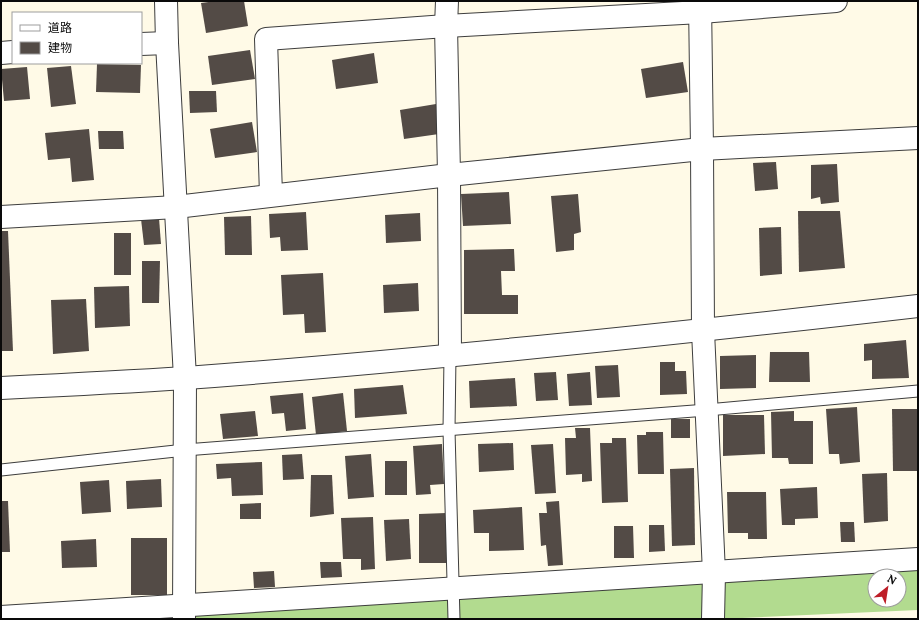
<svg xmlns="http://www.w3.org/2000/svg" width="919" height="620" font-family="Lora,'Noto Sans JP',serif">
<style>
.forest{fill:#b2db8f;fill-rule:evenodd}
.building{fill:#534b46}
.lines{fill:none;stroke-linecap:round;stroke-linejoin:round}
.service-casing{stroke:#3d3d3d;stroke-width:13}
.minor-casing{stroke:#3d3d3d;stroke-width:24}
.tertiary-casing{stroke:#3d3d3d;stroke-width:24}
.service{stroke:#fff;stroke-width:11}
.minor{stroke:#fff;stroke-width:22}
.tertiary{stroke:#fff;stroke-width:22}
</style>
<rect width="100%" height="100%" fill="#fffae7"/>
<path class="forest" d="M918 558V610L720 619H1ZM875 576H899V600H875Z"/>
<g class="building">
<path d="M216 1H244L248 26 206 33 201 3Z"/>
<path d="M250 50 255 79 212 85 208 56Z"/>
<path d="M374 53 378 83 336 89 332 60Z"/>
<path d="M683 62 688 92 646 98 641 69Z"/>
<path d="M97 64 141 65 140 93 96 92Z"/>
<path d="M71 66 76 104 51 107 47 68Z"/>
<path d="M27 67 30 99 4 101 1 69Z"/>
<path d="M189 91H216L217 112 190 113Z"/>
<path d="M442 103 446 133 404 139 400 110Z"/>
<path d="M252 122 257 152 215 158 210 129Z"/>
<path d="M89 129 94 180 72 182 70 158 48 160 45 133Z"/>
<path d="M98 131H123L124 149H99Z"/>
<path d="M776 162 778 189 755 191 753 163Z"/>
<path d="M837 164 839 202 821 204 820 197 811 199V165Z"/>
<path d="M509 192 511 224 463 226 461 194Z"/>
<path d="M578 194 581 232 574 234V250L556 252 551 196Z"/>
<path d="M798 211H840L845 268 799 272Z"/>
<path d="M306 212 308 250 281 251 280 237 270 238 269 214Z"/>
<path d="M420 213 421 241 386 243 385 215Z"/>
<path d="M251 216 252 255H225L224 217Z"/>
<path d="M159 218 161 244 144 245 141 219Z"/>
<path d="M781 227 782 274 760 276 759 228Z"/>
<path d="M1 231H8L13 351H1Z"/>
<rect x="114" y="233" width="17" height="42"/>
<path d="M514 249 515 271H501L502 295H518V314H464V250Z"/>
<path d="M142 261H160L159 303H142Z"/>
<path d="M323 273 326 332 305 333 304 314 283 315 281 275Z"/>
<path d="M418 283 419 311 384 313 383 285Z"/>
<path d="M129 286 130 326 95 328 94 287Z"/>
<path d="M86 299 89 351 53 354 51 300Z"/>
<path d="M906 340 909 378 872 379V360L864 361V344Z"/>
<path d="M770 352H809L810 382H769Z"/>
<path d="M756 355V388L720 389V356Z"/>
<path d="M660 362H675V371H686L687 394 660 395Z"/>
<path d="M618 365 620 397 597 398 595 366Z"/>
<path d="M556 372 558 400 536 401 534 373Z"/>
<path d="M590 372 592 405 569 406 567 374Z"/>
<path d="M515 378 517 406 470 408 469 381Z"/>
<path d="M403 385 407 414 355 418 354 389Z"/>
<path d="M303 393 306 429 286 431 284 413 272 414 270 396Z"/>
<path d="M343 393 347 431 316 435 312 397Z"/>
<path d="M857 407 860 462 840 464 839 454H829L826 409Z"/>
<path d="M892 409H918V471H893Z"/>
<path d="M255 411 258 436 223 439 220 414Z"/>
<path d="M794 411V421H813V464H789L788 458H772L771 412Z"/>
<path d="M723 415H764L765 454 723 456Z"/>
<rect x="671" y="419" width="19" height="19"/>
<path d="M575 428H590L592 481 582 482V474L566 475 565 438H576Z"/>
<path d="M646 432H663L664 474H638L637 435H646Z"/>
<path d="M612 438H626L628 502 602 503 600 443H612Z"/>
<path d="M513 443 514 470 479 472 478 444Z"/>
<path d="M442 444 444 484 430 485 431 494 416 495 413 446Z"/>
<path d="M553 444 556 493 535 494 531 445Z"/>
<path d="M302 454 304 479 283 480 282 455Z"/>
<path d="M371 454 374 497 348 499 345 456Z"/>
<rect x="385" y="461" width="22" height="34"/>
<path d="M262 462 263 495 232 496 231 478 217 479 216 464Z"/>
<path d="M694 468 695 545 672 546 670 469Z"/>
<path d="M887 473 888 521 864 523 862 474Z"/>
<path d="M311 475H332L334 514 310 517Z"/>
<path d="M161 479 162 507 127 509 126 481Z"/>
<path d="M109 480 111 512 82 514 80 482Z"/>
<path d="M817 487 818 518 795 519V525H782L780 489Z"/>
<path d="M727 492H766L767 539H748V533H728Z"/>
<path d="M1 501H8L10 552H1Z"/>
<path d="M559 501 563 565 548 566 546 545 541 546 539 513H547L546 502Z"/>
<path d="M261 503V519H240V504Z"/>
<path d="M522 507 524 550 489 551V533H474L473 510Z"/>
<path d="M446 513V563H419V514Z"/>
<path d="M373 517 375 569 361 570V559H343L341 518Z"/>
<path d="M409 519 411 559 386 561 384 520Z"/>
<path d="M840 522H854L855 542H841Z"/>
<path d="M649 525H664L665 551 649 552Z"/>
<path d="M614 526H633L634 558H614Z"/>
<rect x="131" y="538" width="36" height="57"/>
<path d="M96 539 97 567 62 568 61 541Z"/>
<path d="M320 562H341L342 577 321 578Z"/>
<path d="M274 571 275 587 254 588 253 572Z"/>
</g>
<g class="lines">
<defs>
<g id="service">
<path d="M450 356 449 430 454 619"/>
<path d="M1 470 185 450 707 410 918 391"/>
</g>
<g id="minor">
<path d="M166 1 167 43 185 378 184 618"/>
<path d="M447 1 446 26 449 175 450 356"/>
<path d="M700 1 702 149 703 331 714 573 713 619"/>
<path d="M141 44 167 43"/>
<path d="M1 53 13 52"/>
<path d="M271 195 266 39 446 26 701 12 836 1"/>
<path d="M1 217 176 207 449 175 702 149 918 138"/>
<path d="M1 617C307 596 612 580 918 559"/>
</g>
<path id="tertiary" d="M1 388C63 385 124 382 186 378 430 360 674 334 918 306"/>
</defs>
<use href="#service" class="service-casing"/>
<use href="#minor" class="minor-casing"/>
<use href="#tertiary" class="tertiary-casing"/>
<use href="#service" class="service"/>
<use href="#minor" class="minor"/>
<use href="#tertiary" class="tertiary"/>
</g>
<rect width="919" height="620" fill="none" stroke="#0a0a0a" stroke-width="4"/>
<rect x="12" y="12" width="130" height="52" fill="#ffffff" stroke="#9d9d9d"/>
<rect x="20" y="25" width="20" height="6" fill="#ffffff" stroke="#9d9d9d"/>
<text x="48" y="32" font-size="12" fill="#0a0a0a">道路</text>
<rect x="20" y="42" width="20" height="12" fill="#534b46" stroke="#9d9d9d"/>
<text x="48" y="52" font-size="12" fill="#0a0a0a">建物</text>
<g transform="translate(887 588) rotate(30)"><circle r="19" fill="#ffffff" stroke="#9d9d9d"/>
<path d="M0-3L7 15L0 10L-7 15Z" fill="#be1e28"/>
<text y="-6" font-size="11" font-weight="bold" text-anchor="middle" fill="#0a0a0a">N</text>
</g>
</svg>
